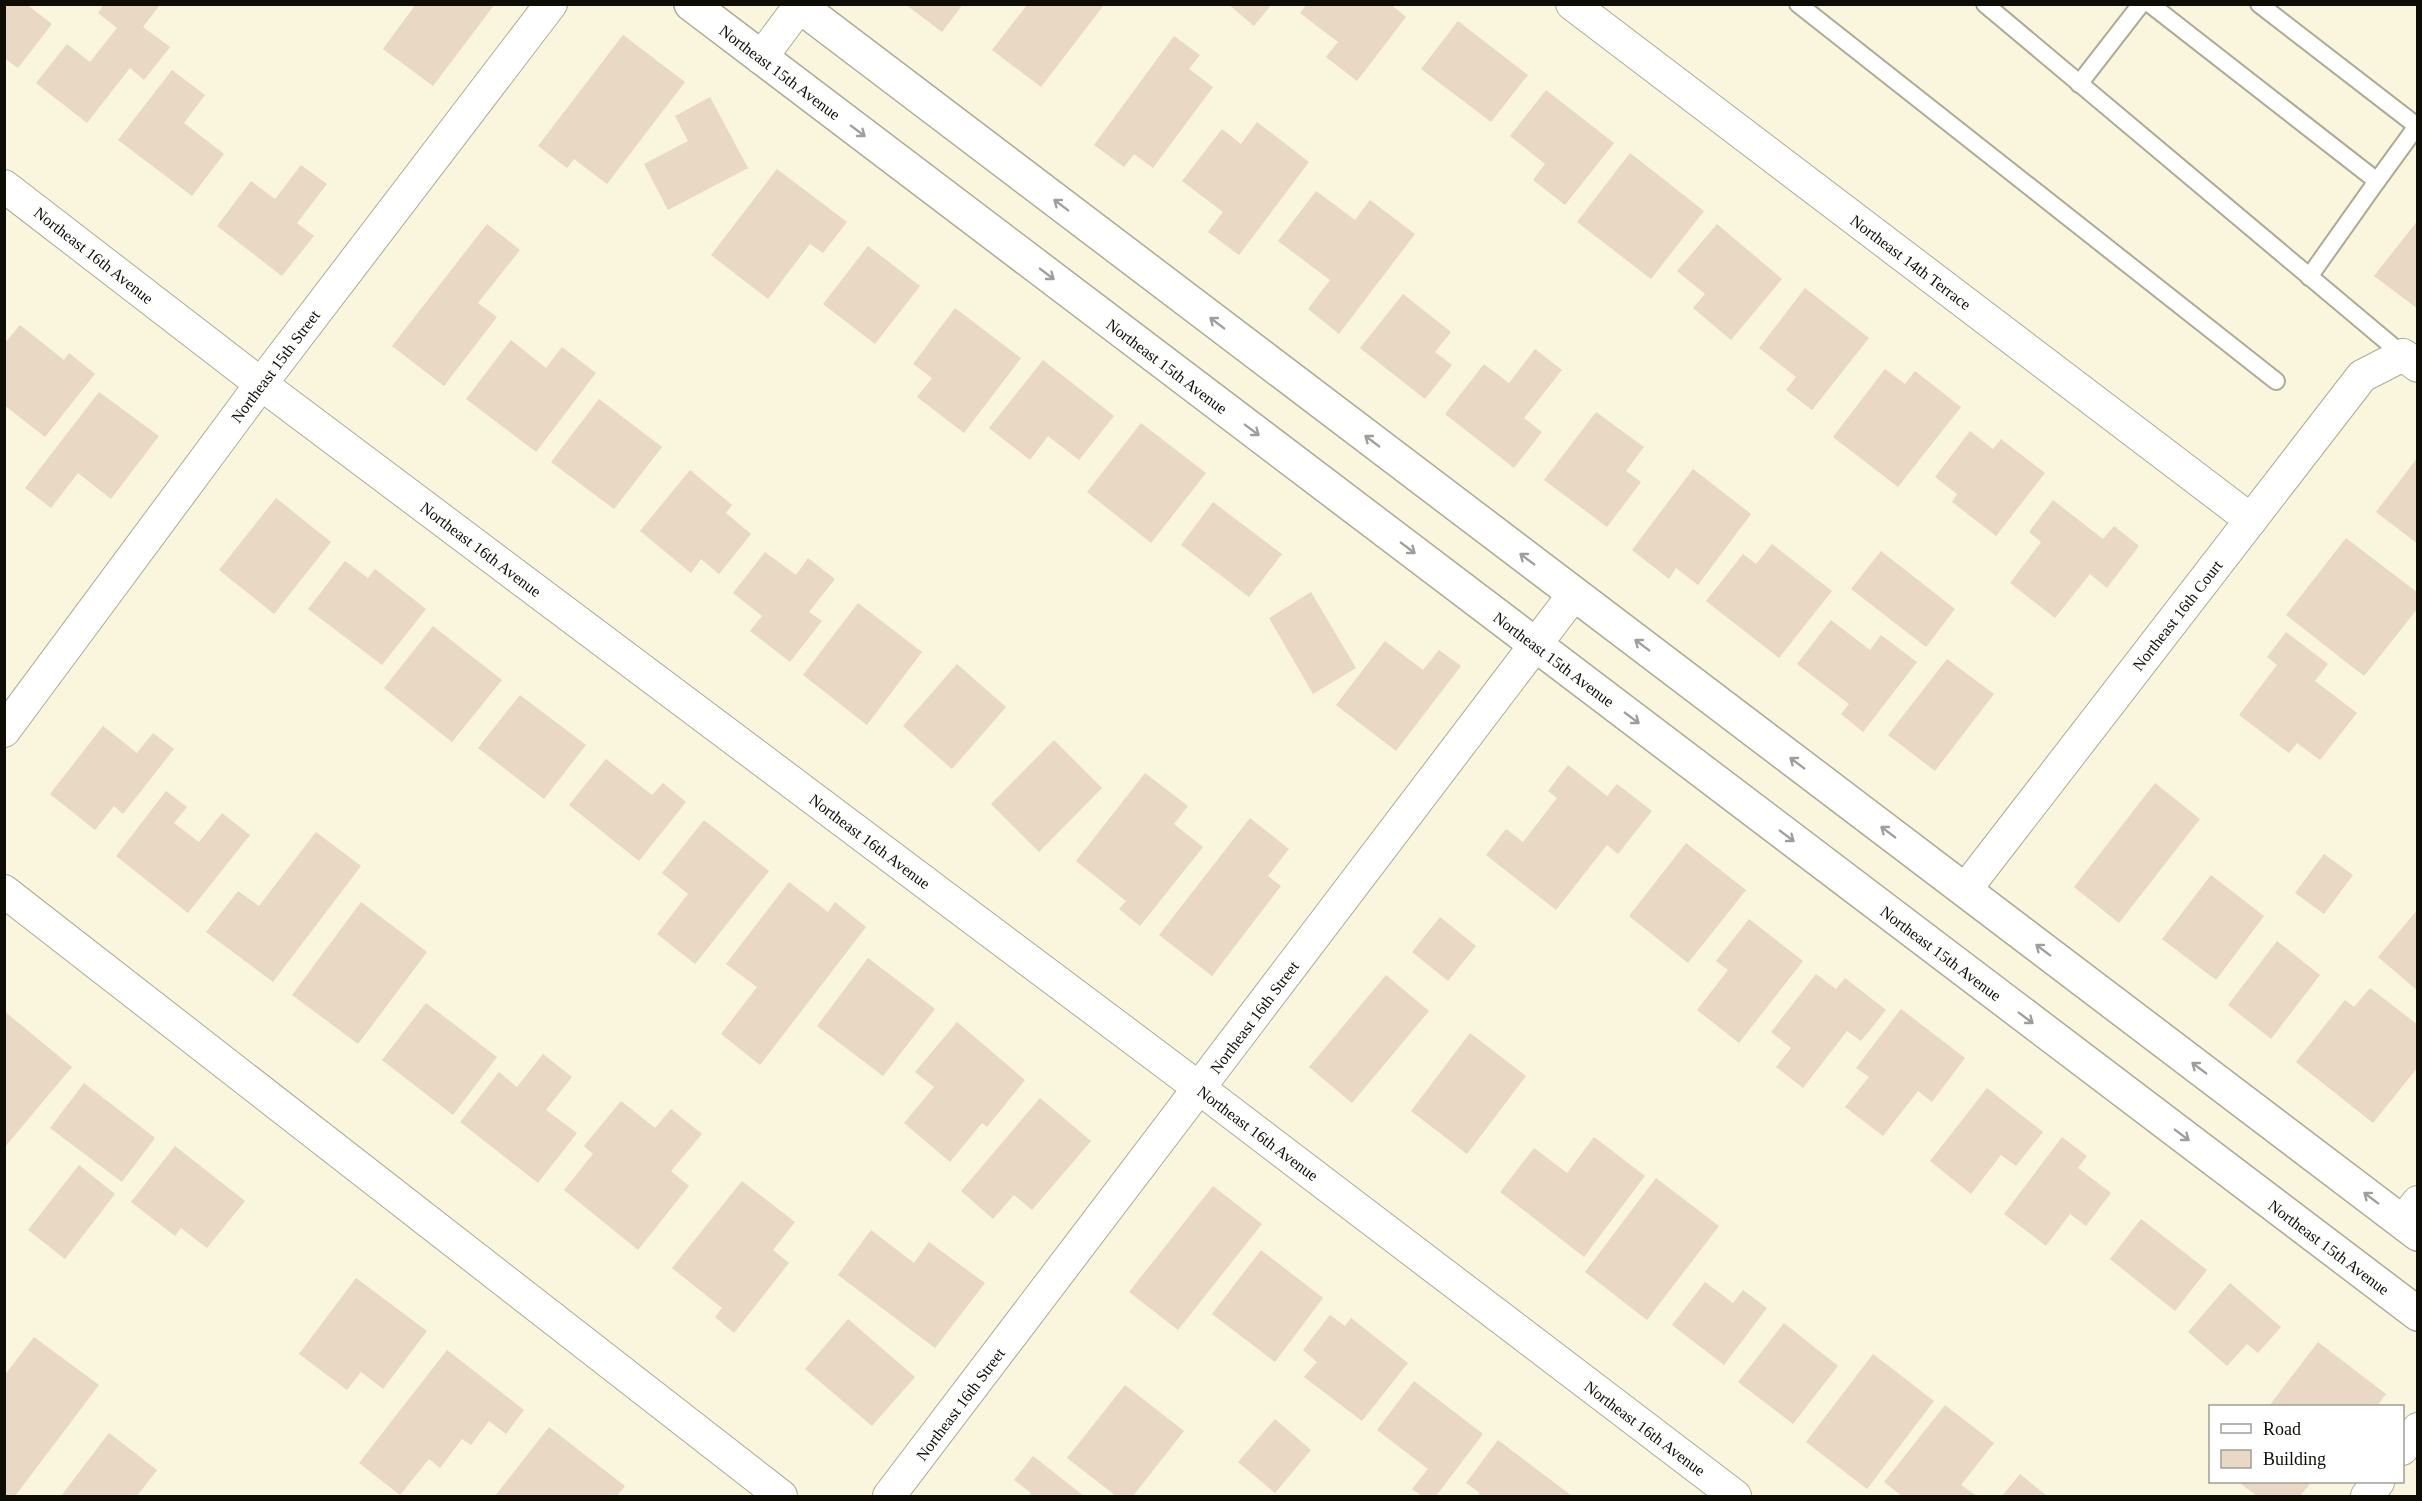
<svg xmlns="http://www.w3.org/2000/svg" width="2422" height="1501" font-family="'Times New Roman',serif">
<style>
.building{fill:#e8d8c4}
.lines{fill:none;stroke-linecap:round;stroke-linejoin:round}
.service-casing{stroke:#aeaa93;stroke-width:20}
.minor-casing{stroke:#aeaa93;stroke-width:34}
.tertiary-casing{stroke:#aeaa93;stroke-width:36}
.service{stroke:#fff;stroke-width:16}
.minor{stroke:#fff;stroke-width:32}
.tertiary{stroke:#fff;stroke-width:33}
.oneway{stroke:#9f9e9b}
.labels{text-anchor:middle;stroke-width:5;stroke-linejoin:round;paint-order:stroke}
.street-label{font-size:16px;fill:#0e0d05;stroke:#fff}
</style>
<rect width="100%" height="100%" fill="#faf6de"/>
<g class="building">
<path d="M4 4H26L52 24 18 68 4 58Z"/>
<path d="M104 4H157L159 6 143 27 170 47 144 80 130 68 87 123 36 83 67 44 90 62 117 28 98 13Z"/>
<path d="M416 4H495L433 86 383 49Z"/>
<path d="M905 4H963L942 32Z"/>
<path d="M1228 4H1272L1254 26Z"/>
<path d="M1307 4H1390L1406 17 1357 81 1326 57 1338 42 1300 13Z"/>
<path d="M1027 5H1104L1041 87 992 50Z"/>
<path d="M1458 21 1528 75 1491 122 1421 69Z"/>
<path d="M623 35 685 82 607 184 574 159 567 168 538 146Z"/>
<path d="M1174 36 1200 55 1189 69 1213 87 1153 168 1134 154 1124 167 1094 145Z"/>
<path d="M172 70 205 95 184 123 224 154 192 196 118 140Z"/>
<path d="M1546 90 1614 143 1565 205 1533 180 1545 164 1510 136Z"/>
<path d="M710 97 748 168 668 210 644 164 688 141 675 116Z"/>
<path d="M1257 122 1309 162 1239 255 1208 232 1223 212 1182 181 1222 129 1241 144Z"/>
<path d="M1630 153 1704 211 1651 279 1577 222Z"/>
<path d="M301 165 327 184 297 223 314 236 282 276 217 226 251 181 275 199Z"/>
<path d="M777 169 847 222 823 253 810 244 768 299 711 255Z"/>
<path d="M1316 191 1355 220 1370 200 1415 234 1339 334 1308 309 1330 280 1278 241Z"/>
<path d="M2418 220V309L2374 276Z"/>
<path d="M487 224 520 250 478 303 497 317 444 386 392 346Z"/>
<path d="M1717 224 1782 279 1731 340 1693 308 1705 294 1677 271Z"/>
<path d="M868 246 920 286 875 344 823 304Z"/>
<path d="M1805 288 1869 338 1812 410 1786 390 1796 377 1759 348Z"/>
<path d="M1403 294 1451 332 1435 352 1452 365 1425 399 1360 348Z"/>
<path d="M955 308 1021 358 964 433 917 397 932 378 913 364Z"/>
<path d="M20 325 64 360 69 353 95 374 45 437 4 405V344Z"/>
<path d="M511 340 546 368 562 347 596 373 536 452 466 399Z"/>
<path d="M1535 349 1562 370 1524 418 1542 432 1514 468 1445 414 1484 364 1509 383Z"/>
<path d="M1043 360 1114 416 1079 460 1048 436 1030 460 989 428Z"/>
<path d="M1885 369 1905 384 1915 371 1961 407 1898 487 1833 437Z"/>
<path d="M99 392 159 436 111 499 78 473 51 508 25 488Z"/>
<path d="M599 399 662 447 614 509 551 462Z"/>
<path d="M1596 412 1644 447 1626 471 1641 482 1607 527 1544 480Z"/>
<path d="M1141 423 1206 473 1151 543 1087 492Z"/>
<path d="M1970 431 1993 449 2001 439 2045 473 1996 536 1952 502 1957 494 1935 477Z"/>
<path d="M2418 457V544L2376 512Z"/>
<path d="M1693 469 1751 514 1698 585 1676 568 1669 579 1632 550Z"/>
<path d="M690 470 732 505 726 513 751 534 719 574 701 559 691 573 640 531Z"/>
<path d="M276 498 331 542 274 614 219 570Z"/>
<path d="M2053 500 2103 539 2114 526 2139 546 2107 588 2090 574 2055 618 2010 583 2041 542 2029 532Z"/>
<path d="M1213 502 1282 554 1249 597 1181 545Z"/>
<path d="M2346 538 2418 593V608L2364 676 2286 615Z"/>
<path d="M1772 544 1832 591 1779 658 1706 601 1743 554 1756 564Z"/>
<path d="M1881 551 1955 609 1926 647 1851 589Z"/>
<path d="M765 552 796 575 808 558 835 579 809 612 822 621 790 662 750 631 762 616 733 593Z"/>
<path d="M345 561 368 578 375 569 426 609 382 665 308 609Z"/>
<path d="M1311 592 1356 668 1313 694 1269 618Z"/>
<path d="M858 603 922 652 867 725 803 675Z"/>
<path d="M1831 620 1870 650 1881 635 1917 662 1863 732 1841 714 1849 704 1797 664Z"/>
<path d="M433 626 502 680 452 742 384 688Z"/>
<path d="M2286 632 2328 664 2315 681 2357 713 2320 760 2297 743 2289 753 2239 715 2277 665 2267 657Z"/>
<path d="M1385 641 1423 670 1439 650 1461 666 1396 751 1336 705Z"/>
<path d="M1947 659 1994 694 1935 771 1888 735Z"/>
<path d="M957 664 1006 707 952 769 903 726Z"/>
<path d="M520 695 586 745 544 799 478 748Z"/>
<path d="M103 726 137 753 153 733 174 749 123 814 114 806 95 830 50 794Z"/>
<path d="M1054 740 1102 788 1039 852 991 804Z"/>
<path d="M606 759 652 795 663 783 686 802 639 861 569 805Z"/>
<path d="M1568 765 1607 796 1617 784 1652 811 1618 854 1607 845 1556 910 1486 855 1506 829 1523 842 1557 798 1548 791Z"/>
<path d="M1145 773 1188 806 1174 824 1203 847 1140 926 1119 909 1126 901 1076 861Z"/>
<path d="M2155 783 2200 819 2119 923 2074 887Z"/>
<path d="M166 791 187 807 174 823 199 842 222 813 250 835 188 913 116 856Z"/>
<path d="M1250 818 1289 849 1268 876 1281 886 1212 976 1159 935Z"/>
<path d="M704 820 769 871 695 964 657 934 688 894 662 873Z"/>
<path d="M316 832 361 866 273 982 206 932 238 891 259 906Z"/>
<path d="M1686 843 1746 890 1688 963 1629 916Z"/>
<path d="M2324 854 2353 875 2324 914 2295 893Z"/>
<path d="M2211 875 2264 916 2216 980 2162 939Z"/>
<path d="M789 882 828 912 835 902 866 927 760 1065 721 1034 757 987 726 964Z"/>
<path d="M361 902 427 952 358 1044 292 995Z"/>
<path d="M2418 909V991L2378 957Z"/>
<path d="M1440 917 1476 946 1448 981 1412 952Z"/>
<path d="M1749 919 1803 961 1739 1043 1697 1010 1728 970 1716 961Z"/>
<path d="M2277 941 2320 975 2271 1039 2228 1005Z"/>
<path d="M868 958 935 1009 883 1076 817 1026Z"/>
<path d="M1816 974 1836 989 1845 978 1886 1010 1861 1041 1847 1031 1803 1088 1776 1067 1791 1048 1771 1032Z"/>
<path d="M1386 975 1429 1011 1352 1103 1309 1067Z"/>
<path d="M2370 988 2418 1025V1067L2373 1123 2296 1062 2345 1000 2354 1007Z"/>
<path d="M426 1003 497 1057 453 1115 382 1060Z"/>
<path d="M1901 1009 1965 1058 1932 1102 1918 1091 1883 1136 1845 1107 1869 1077 1856 1068Z"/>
<path d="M4 1011 72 1067 4 1148Z"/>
<path d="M957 1022 1025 1080 987 1127 982 1123 950 1162 904 1123 934 1087 915 1072Z"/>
<path d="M1470 1033 1526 1076 1467 1154 1411 1111Z"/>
<path d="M543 1054 572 1077 546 1110 577 1133 538 1183 460 1122 499 1072 517 1087Z"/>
<path d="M84 1083 155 1138 122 1182 50 1128Z"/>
<path d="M1987 1088 2043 1132 2016 1166 2001 1155 1971 1194 1930 1161Z"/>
<path d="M1040 1098 1091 1141 1032 1210 1014 1195 993 1219 961 1191Z"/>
<path d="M621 1101 655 1128 671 1109 702 1134 671 1171 689 1186 638 1250 564 1190 593 1154 584 1146Z"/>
<path d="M1594 1137 1645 1176 1584 1257 1500 1192 1534 1148 1567 1173Z"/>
<path d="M2062 1137 2087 1156 2078 1168 2111 1193 2086 1226 2070 1214 2046 1246 2004 1214Z"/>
<path d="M175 1146 245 1201 207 1248 181 1228 175 1236 131 1202Z"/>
<path d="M79 1165 115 1194 65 1259 28 1230Z"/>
<path d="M1656 1178 1719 1226 1647 1320 1585 1272Z"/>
<path d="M742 1181 795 1222 773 1250 789 1263 734 1333 715 1317 722 1308 672 1268Z"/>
<path d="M1213 1186 1262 1224 1178 1330 1129 1292Z"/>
<path d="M2141 1219 2207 1270 2175 1311 2110 1259Z"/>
<path d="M871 1230 914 1263 929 1242 985 1283 935 1348 838 1275Z"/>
<path d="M1261 1250 1323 1298 1275 1362 1212 1314Z"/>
<path d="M356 1278 427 1331 383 1389 361 1372 347 1390 299 1354Z"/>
<path d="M1705 1282 1733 1303 1743 1290 1767 1308 1724 1365 1672 1325Z"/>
<path d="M2230 1283 2281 1327 2258 1353 2247 1344 2227 1366 2188 1332Z"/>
<path d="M1330 1315 1345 1326 1351 1318 1408 1363 1362 1421 1304 1377 1317 1362 1303 1350Z"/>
<path d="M848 1319 915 1377 872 1426 805 1369Z"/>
<path d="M1784 1323 1838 1366 1793 1424 1738 1382Z"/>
<path d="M34 1337 99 1385 15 1496H4V1376Z"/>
<path d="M2318 1342 2386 1394 2377 1406H2269Z"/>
<path d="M447 1350 524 1410 506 1434 489 1421 471 1445 462 1439 440 1468 429 1459 400 1495 359 1463Z"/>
<path d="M1873 1354 1934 1401 1867 1489 1806 1442Z"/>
<path d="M1414 1381 1483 1434 1436 1496H1422L1412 1489 1428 1469 1377 1430Z"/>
<path d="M1125 1385 1184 1431 1133 1496H1116L1067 1458Z"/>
<path d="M1945 1405 1994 1443 1961 1485 1977 1496H1902L1884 1482Z"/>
<path d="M1275 1419 1311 1450 1275 1493 1238 1462Z"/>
<path d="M549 1427 625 1486 617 1496H495Z"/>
<path d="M109 1433 157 1470 137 1496H61Z"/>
<path d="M1498 1440 1572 1496H1477L1480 1493 1466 1483Z"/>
<path d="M1033 1456 1084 1496H1028L1031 1493 1014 1480Z"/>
<path d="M2020 1474 2047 1496H2002Z"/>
<path d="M2243 1482H2307L2310 1484 2300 1496H2257L2241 1484Z"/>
</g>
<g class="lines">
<defs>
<g id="service">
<path d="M1798 4 2276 381"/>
<path d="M1985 4 2403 355"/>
<path d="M2150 4 2377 181 2309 277"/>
<path d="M2259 4 2417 126 2377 181"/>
<path d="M2079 84 2141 4"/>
</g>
<g id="minor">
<path d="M1572 4 2251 520"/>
<path d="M761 58 801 4"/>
<path d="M4 186 261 384 1199 1088 1735 1496"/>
<path d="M4 731 261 384 551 4"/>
<path d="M1965 890 2362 376 2403 355 2418 366"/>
<path d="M4 891 781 1496"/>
<path d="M2402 1222 2418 1202"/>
<path d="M2402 1449 2418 1429"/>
<path d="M889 1496 1574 594"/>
<path d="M2367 1496 2378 1482"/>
</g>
<g id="tertiary">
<path d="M691 4 2418 1314"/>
<path d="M797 4 2418 1234"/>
</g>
</defs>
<use href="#service" class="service-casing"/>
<use href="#minor" class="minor-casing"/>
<use href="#tertiary" class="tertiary-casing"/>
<use href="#service" class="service"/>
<use href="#minor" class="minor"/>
<use href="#tertiary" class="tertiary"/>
</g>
<defs><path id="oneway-shaft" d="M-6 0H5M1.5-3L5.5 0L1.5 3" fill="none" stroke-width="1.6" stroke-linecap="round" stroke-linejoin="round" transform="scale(1.5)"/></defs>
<g class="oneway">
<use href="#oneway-shaft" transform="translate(858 131) rotate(37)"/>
<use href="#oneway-shaft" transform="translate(1061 205) rotate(-143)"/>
<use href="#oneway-shaft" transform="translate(1047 274) rotate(37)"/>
<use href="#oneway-shaft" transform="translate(1217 323) rotate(-143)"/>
<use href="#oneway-shaft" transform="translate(1252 430) rotate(37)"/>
<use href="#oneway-shaft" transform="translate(1372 441) rotate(-143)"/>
<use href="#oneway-shaft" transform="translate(1408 548) rotate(37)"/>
<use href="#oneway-shaft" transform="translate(1527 559) rotate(-143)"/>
<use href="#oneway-shaft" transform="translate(1642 645) rotate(-143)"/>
<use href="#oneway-shaft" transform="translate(1632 718) rotate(37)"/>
<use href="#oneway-shaft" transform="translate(1797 763) rotate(-143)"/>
<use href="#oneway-shaft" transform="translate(1888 832) rotate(-143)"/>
<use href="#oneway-shaft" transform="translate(1787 836) rotate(37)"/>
<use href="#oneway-shaft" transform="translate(2043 950) rotate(-143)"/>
<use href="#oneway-shaft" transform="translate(2026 1018) rotate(37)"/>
<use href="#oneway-shaft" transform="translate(2199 1068) rotate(-143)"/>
<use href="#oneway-shaft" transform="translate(2182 1135) rotate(37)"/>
<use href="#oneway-shaft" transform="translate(2371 1198) rotate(-143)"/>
</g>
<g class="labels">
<g class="street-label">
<text transform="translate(780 72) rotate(37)" y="6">Northeast 15th Avenue</text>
<text transform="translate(94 255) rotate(38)" y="6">Northeast 16th Avenue</text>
<text transform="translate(1911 262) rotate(37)" y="6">Northeast 14th Terrace</text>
<text transform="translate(275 366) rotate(-53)" y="6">Northeast 15th Street</text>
<text transform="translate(1167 366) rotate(37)" y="6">Northeast 15th Avenue</text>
<text transform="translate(481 549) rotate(37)" y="6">Northeast 16th Avenue</text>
<text transform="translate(2177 615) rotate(-52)" y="6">Northeast 16th Court</text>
<text transform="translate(1554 659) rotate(37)" y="6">Northeast 15th Avenue</text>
<text transform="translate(870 841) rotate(37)" y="6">Northeast 16th Avenue</text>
<text transform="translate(1941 953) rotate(37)" y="6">Northeast 15th Avenue</text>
<text transform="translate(1254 1017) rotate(-53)" y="6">Northeast 16th Street</text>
<text transform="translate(1258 1133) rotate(37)" y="6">Northeast 16th Avenue</text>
<text transform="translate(2329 1247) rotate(37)" y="6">Northeast 15th Avenue</text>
<text transform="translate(960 1404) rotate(-53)" y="6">Northeast 16th Street</text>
<text transform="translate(1645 1428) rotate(37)" y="6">Northeast 16th Avenue</text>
</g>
</g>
<rect width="2422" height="1501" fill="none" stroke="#0e0d05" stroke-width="12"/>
<rect x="2209" y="1405" width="195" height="78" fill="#ffffff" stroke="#9f9e9b" stroke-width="1.5"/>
<rect x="2221" y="1424" width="30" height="9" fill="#ffffff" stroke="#9f9e9b" stroke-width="1.5"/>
<text x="2263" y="1435" font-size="18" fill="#0e0d05">Road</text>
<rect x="2221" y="1450" width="30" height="18" fill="#e8d8c4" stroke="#9f9e9b" stroke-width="1.5"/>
<text x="2263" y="1465" font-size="18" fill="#0e0d05">Building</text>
</svg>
